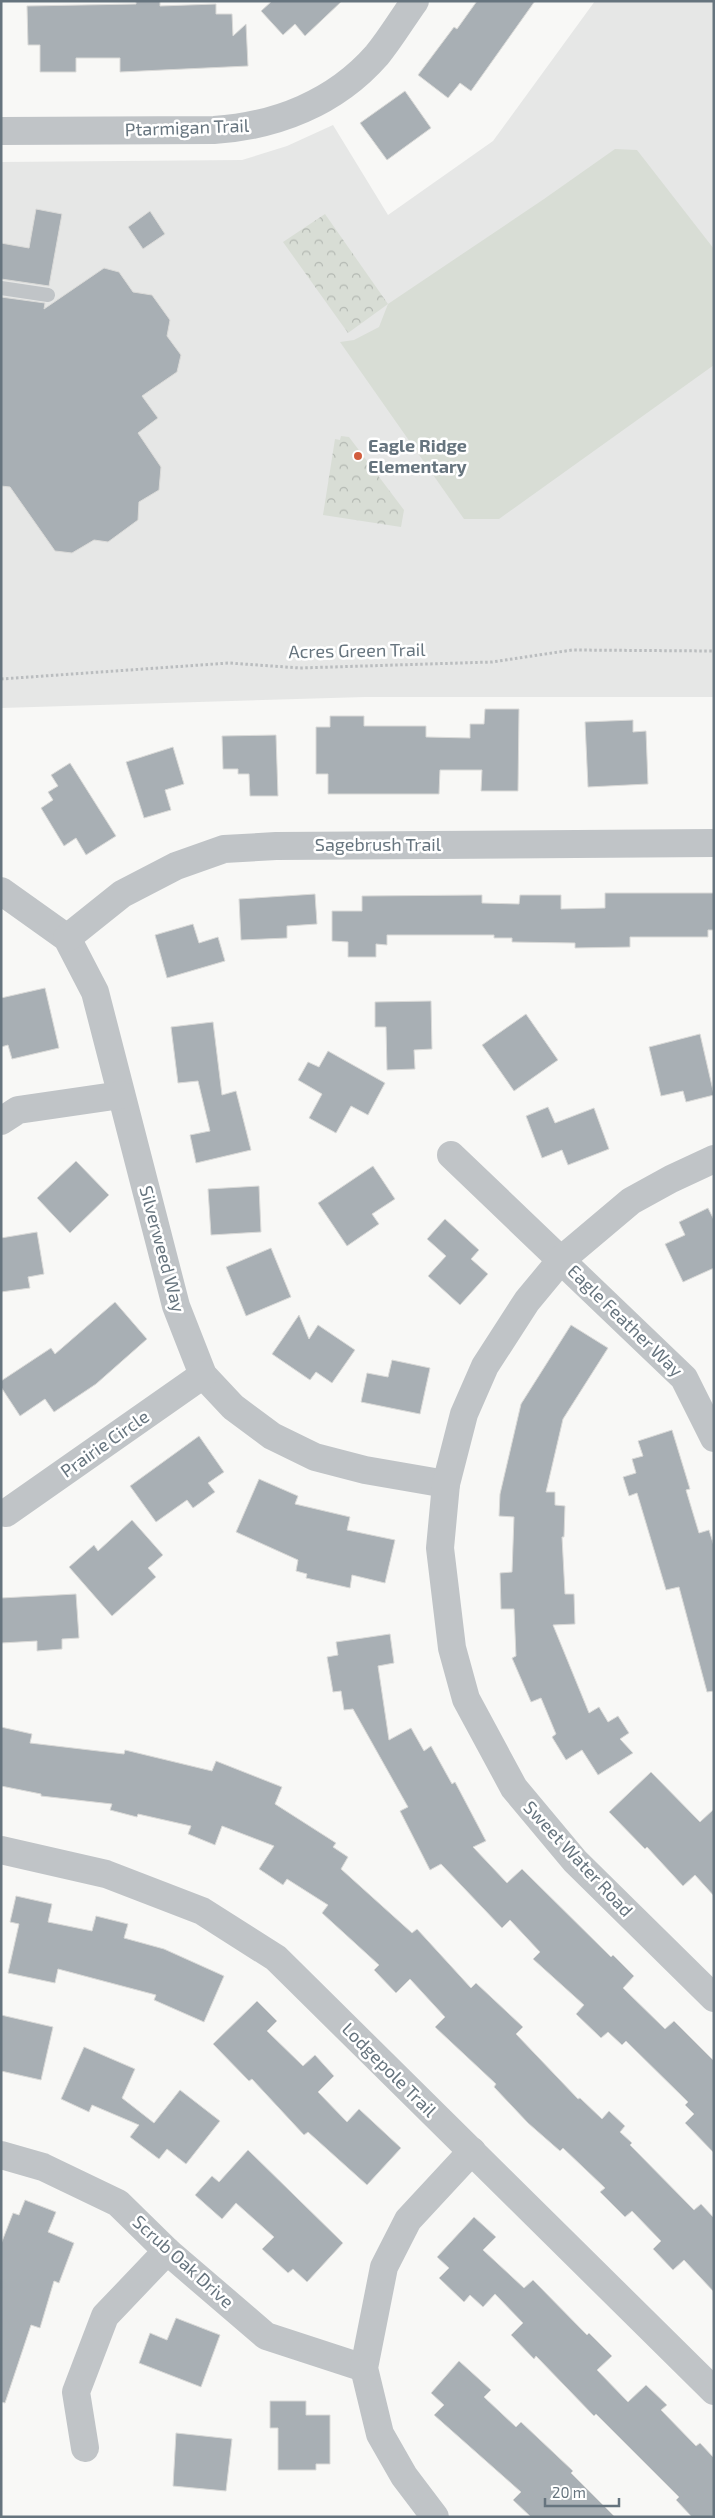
<svg xmlns="http://www.w3.org/2000/svg" width="715" height="2518" font-family="'Exo 2',sans-serif">
<style>
.built{fill:#e6e7e6}
.forest{fill:url(#forest-crowns)}
.pitch{fill:#d8ddd5}
.building{fill:#a8afb4;stroke:#dadad8}
.lines{fill:none;stroke-linecap:round;stroke-linejoin:round}
.path{stroke:#babdbf;stroke-width:3;stroke-dasharray:2.5 2.5;stroke-linecap:butt}
.lane{stroke:#c0c4c7;stroke-width:14}
.street{stroke:#c0c4c7;stroke-width:28}
.poi-dot{fill:#d15d3d;stroke:#fff;stroke-width:2}
.labels{text-anchor:middle;stroke-width:5;stroke-linejoin:round;paint-order:stroke}
.street-label{font-size:18px;fill:#66747e;stroke:#fff}
.poi-label{font-size:18px;font-weight:bold;fill:#66747e;stroke:#fff;text-anchor:start}
</style>
<defs>
<pattern id="forest-crowns" width="20" height="18" patternUnits="userSpaceOnUse" patternTransform="scale(1.25)"><rect width="20" height="18" fill="#d8ddd5"/><path d="M2 6a3 3 0 1 1 6 0M12 15a3 3 0 1 1 6 0" fill="none" stroke="#b3b8b2"/></pattern>
</defs>
<rect width="100%" height="100%" fill="#f8f8f6"/>
<path class="built" d="M595 1H714V697H365L1 708V162L242 160 287 146 333 125 388 215 493 141Z"/>
<g class="forest">
<path d="M325 214 388 304 348 333 283 242Z"/>
<path d="M341 436 349 437 404 510 401 527 323 515 335 439 340 440Z"/>
</g>
<path class="pitch" d="M615 149 637 150 714 249V365L499 519H464L340 342 354 340 379 327 388 304 544 199Z"/>
<g class="building">
<path d="M136 1H160V6L216 4V14H232L233 36 246 24 248 66 120 72V58H76V72H40V45H28L27 6 136 4Z"/>
<path d="M272 1H342L305 36 295 24 283 35 261 11Z"/>
<path d="M477 1H535L471 91 460 83 448 98 418 75 454 27 457 29Z"/>
<path d="M405 91 431 128 387 160 360 123Z"/>
<path d="M36 209 62 214 49 286 1 279V243L29 248Z"/>
<path d="M150 211 165 234 143 249 128 227Z"/>
<path d="M104 268 119 272 133 292 152 295 170 320 167 336 181 355 177 372 142 396 158 418 138 433 161 467 159 490 139 502 138 520 108 542 94 540 72 553 55 551 10 487 1 486V297L45 303 44 309Z"/>
<path d="M485 709H519L518 791H481L482 770H440L439 794H328V774H316V727H330V716H364V726H426V737L470 738V724H484Z"/>
<path d="M633 720V732L646 731 648 784 588 787 585 722Z"/>
<path d="M276 735 278 796H250L249 774H238V769H223L222 736Z"/>
<path d="M173 747 184 784 165 790 171 810 144 818 126 762Z"/>
<path d="M70 763 116 836 86 855 76 838 64 846 41 808 53 800 48 792 58 786 51 775Z"/>
<path d="M605 893H714V930H708V937H630V947L575 948V943L512 942V938H494V935H387V945L376 944V957H348V942L332 941V911H362V896L482 895V903L519 904 520 895H561V909L605 908Z"/>
<path d="M315 894 317 924 287 926V938L241 940 239 899Z"/>
<path d="M193 924 199 943 218 937 225 961 167 978 155 935Z"/>
<path d="M45 988 59 1048 12 1059 8 1045 1 1047V998Z"/>
<path d="M431 1001 432 1049 414 1050 415 1069 387 1070 386 1027H375V1002Z"/>
<path d="M526 1014 558 1060 514 1091 482 1045Z"/>
<path d="M213 1022 222 1095 236 1091 251 1150 196 1163 190 1135 210 1131 198 1081 178 1083 171 1027Z"/>
<path d="M700 1034 714 1095 686 1102 683 1091 661 1096 649 1047Z"/>
<path d="M328 1051 385 1083 368 1115 351 1106 336 1133 309 1118 322 1094 298 1080 308 1062 319 1067Z"/>
<path d="M548 1107 555 1123 594 1108 609 1149 568 1165 562 1150 542 1158 526 1116Z"/>
<path d="M76 1161 109 1195 70 1233 37 1198Z"/>
<path d="M373 1166 395 1199 372 1214 379 1224 347 1246 318 1203Z"/>
<path d="M259 1186 261 1232 211 1235 208 1189Z"/>
<path d="M708 1208 714 1220V1268L683 1282 665 1244 685 1235 679 1222Z"/>
<path d="M445 1219 479 1250 471 1259 488 1274 460 1305 428 1276 446 1256 427 1239Z"/>
<path d="M37 1232 44 1274 28 1277 30 1288 1 1292V1238Z"/>
<path d="M271 1248 291 1297 246 1316 226 1267Z"/>
<path d="M115 1302 147 1339 96 1384 54 1412 45 1399 20 1416 1 1387V1381L51 1348 55 1354Z"/>
<path d="M299 1315 309 1339 318 1325 355 1350 332 1383 316 1372 310 1380 272 1354Z"/>
<path d="M571 1325 608 1348 563 1419 546 1492H555V1505L565 1506 564 1537H562L565 1594H574L575 1624 553 1625 589 1713 599 1707 608 1722 618 1716 629 1733 620 1739 633 1753 598 1775 582 1750 566 1760 552 1737 556 1734 541 1698 531 1702 512 1658 516 1656 514 1609H501L500 1573 512 1572 514 1517 499 1516 500 1494 521 1404Z"/>
<path d="M392 1360 430 1368 420 1414 361 1402 367 1373 388 1377Z"/>
<path d="M672 1430 690 1489 686 1490 699 1533 709 1530 714 1546V1691L707 1692 679 1587 666 1590 637 1493 629 1496 623 1477 636 1473 632 1459 643 1456 638 1441Z"/>
<path d="M199 1436 224 1472 208 1483 215 1492 193 1508 187 1500 156 1522 130 1486Z"/>
<path d="M259 1479 298 1496 295 1504 350 1517 347 1530 395 1540 385 1583 352 1575 350 1588 306 1578 307 1574 296 1571 298 1560 236 1532Z"/>
<path d="M132 1520 163 1555 148 1568 156 1577 112 1616 69 1567 94 1545 98 1551Z"/>
<path d="M76 1594 79 1638 62 1639V1649L37 1651V1641L1 1643V1598Z"/>
<path d="M390 1634 394 1663 378 1666 389 1740 411 1728 424 1751 431 1746 452 1784 455 1782 486 1841 473 1847 507 1883 522 1869 611 1957 613 1955 634 1976 623 1988 665 2029 674 2021 714 2061V2153L685 2123 694 2114 685 2105 688 2102 626 2041 622 2045 608 2032 601 2038 576 2014 584 2005 533 1959 540 1952 510 1920 502 1928 441 1864 430 1870 400 1811 408 1807 353 1709 344 1710 341 1691 333 1692 327 1657 338 1655 336 1642Z"/>
<path d="M1 1727 32 1734 30 1743 124 1754 125 1750 212 1771 216 1761 282 1787 275 1804 336 1843 333 1847 348 1857 341 1869 412 1933 417 1929 471 1988 476 1983 523 2027 516 2034 578 2099 580 2098 602 2119 609 2111 625 2126 620 2132 632 2143 630 2145 694 2210 701 2204 714 2218V2292L684 2260 673 2270 653 2249 661 2241 632 2211 625 2217 600 2192 605 2188 563 2148 560 2151 528 2123 494 2087 496 2084 435 2027 445 2017 410 1979 396 1993 374 1970 379 1965 322 1913 328 1905 287 1879 283 1885 259 1869 274 1846 222 1826 215 1845 188 1834 191 1826 138 1814 137 1817 110 1810 112 1804 41 1796V1794L1 1786Z"/>
<path d="M651 1772 700 1822 714 1809V1896L695 1875 683 1886 647 1847 645 1849 609 1812Z"/>
<path d="M16 1896 52 1904 48 1922 92 1931 96 1916 128 1924 124 1938 164 1949 224 1976 204 2022 154 2000 156 1995 58 1969 55 1983 8 1973 19 1924 10 1922Z"/>
<path d="M257 2001 277 2021 267 2031 303 2066 315 2055 334 2076 318 2092 347 2122 359 2109 401 2148 367 2185 308 2132 304 2135 252 2079 249 2081 213 2044Z"/>
<path d="M1 2015 53 2027 41 2080 1 2071Z"/>
<path d="M84 2047 135 2069 122 2098 154 2123 180 2090 220 2121 186 2164 167 2149 159 2159 130 2137 139 2125 92 2105 89 2112 61 2099Z"/>
<path d="M248 2150 343 2243 307 2282 293 2269 288 2273 262 2249 274 2237 236 2203 222 2219 195 2195 212 2176 219 2182Z"/>
<path d="M25 2200 56 2212 48 2232 74 2243 59 2283 54 2281 40 2328 31 2325 5 2403 1 2402V2244L13 2213 19 2215Z"/>
<path d="M474 2217 496 2237 483 2250 524 2288 533 2280 587 2335 589 2333 612 2356 597 2370 628 2402 646 2385 667 2405 661 2410 696 2446 700 2443 714 2458V2517H692L676 2500 679 2497 596 2414 594 2416 536 2356 534 2359 511 2335 523 2323 495 2294 483 2307 470 2295 464 2302 439 2278 449 2268 437 2257Z"/>
<path d="M176 2318 220 2335 201 2387 139 2363 150 2333 167 2340Z"/>
<path d="M459 2361 491 2390 484 2397 516 2427 521 2422 573 2471 571 2473 615 2517H531L513 2500 521 2492 434 2415 444 2405 431 2393Z"/>
<path d="M270 2401H306V2415H330V2464H316V2470H278V2428H270Z"/>
<path d="M176 2433 232 2439 226 2491 173 2486Z"/>
</g>
<g class="lines">
<path class="path" d="M1 679 229 663 300 668 492 662 572 650 714 651"/>
<path class="lane" d="M1 288 48 295"/>
<g class="street">
<path d="M1 131 214 130C276 126 335 103 377 55 391 38 402 19 415 1"/>
<path d="M1 891 67 938 95 992 176 1306 203 1375 233 1407 272 1436 315 1457 365 1470 446 1484"/>
<path d="M67 938 122 894 176 866 224 849 276 846 714 843"/>
<path d="M1 1121 18 1110 121 1095"/>
<path d="M451 1155 684 1378 714 1438"/>
<path d="M714 1159 671 1179 631 1201 561 1260 527 1301 485 1366 464 1414 446 1484 440 1548 452 1648 466 1699 514 1788 575 1861 714 1998"/>
<path d="M6 1513 203 1375"/>
<path d="M1 1850 106 1874 202 1911 276 1958 714 2391"/>
<path d="M1 2155 43 2167 118 2203 167 2251 266 2336 364 2368"/>
<path d="M85 2448 76 2392 105 2316 167 2251"/>
<path d="M435 2517 404 2476 380 2434 364 2368 384 2267 408 2220 472 2151"/>
</g>
</g>
<circle class="poi-dot" cx="358" cy="456" r="5"/>
<g class="labels">
<g class="street-label">
<text transform="translate(187 128) rotate(-2)" y="6">Ptarmigan Trail</text>
<text transform="translate(357 651) rotate(-1)" y="6">Acres Green Trail</text>
<text x="378" y="851">Sagebrush Trail</text>
<text transform="translate(162 1249) rotate(75)" y="6">Silverweed Way</text>
<text transform="translate(625 1321) rotate(44)" y="6">Eagle Feather Way</text>
<text transform="translate(105 1444) rotate(-35)" y="6">Prairie Circle</text>
<text transform="translate(578 1859) rotate(47)" y="6">Sweet Water Road</text>
<text transform="translate(389 2070) rotate(45)" y="6">Lodgepole Trail</text>
<text transform="translate(183 2262) rotate(42)" y="6">Scrub Oak Drive</text>
</g>
<g class="poi-label">
<text x="368" y="452">Eagle Ridge<tspan x="368" dy="21">Elementary</tspan></text>
</g>
</g>
<rect width="715" height="2518" fill="none" stroke="#66747e" stroke-width="5"/>
<path d="M545 2498v8h74v-8" fill="none" stroke="#66747e" stroke-width="2.5"/>
<text x="552" y="2498" font-size="15" fill="#66747e" stroke="#ffffff" stroke-width="4" paint-order="stroke">20 m</text>
</svg>
